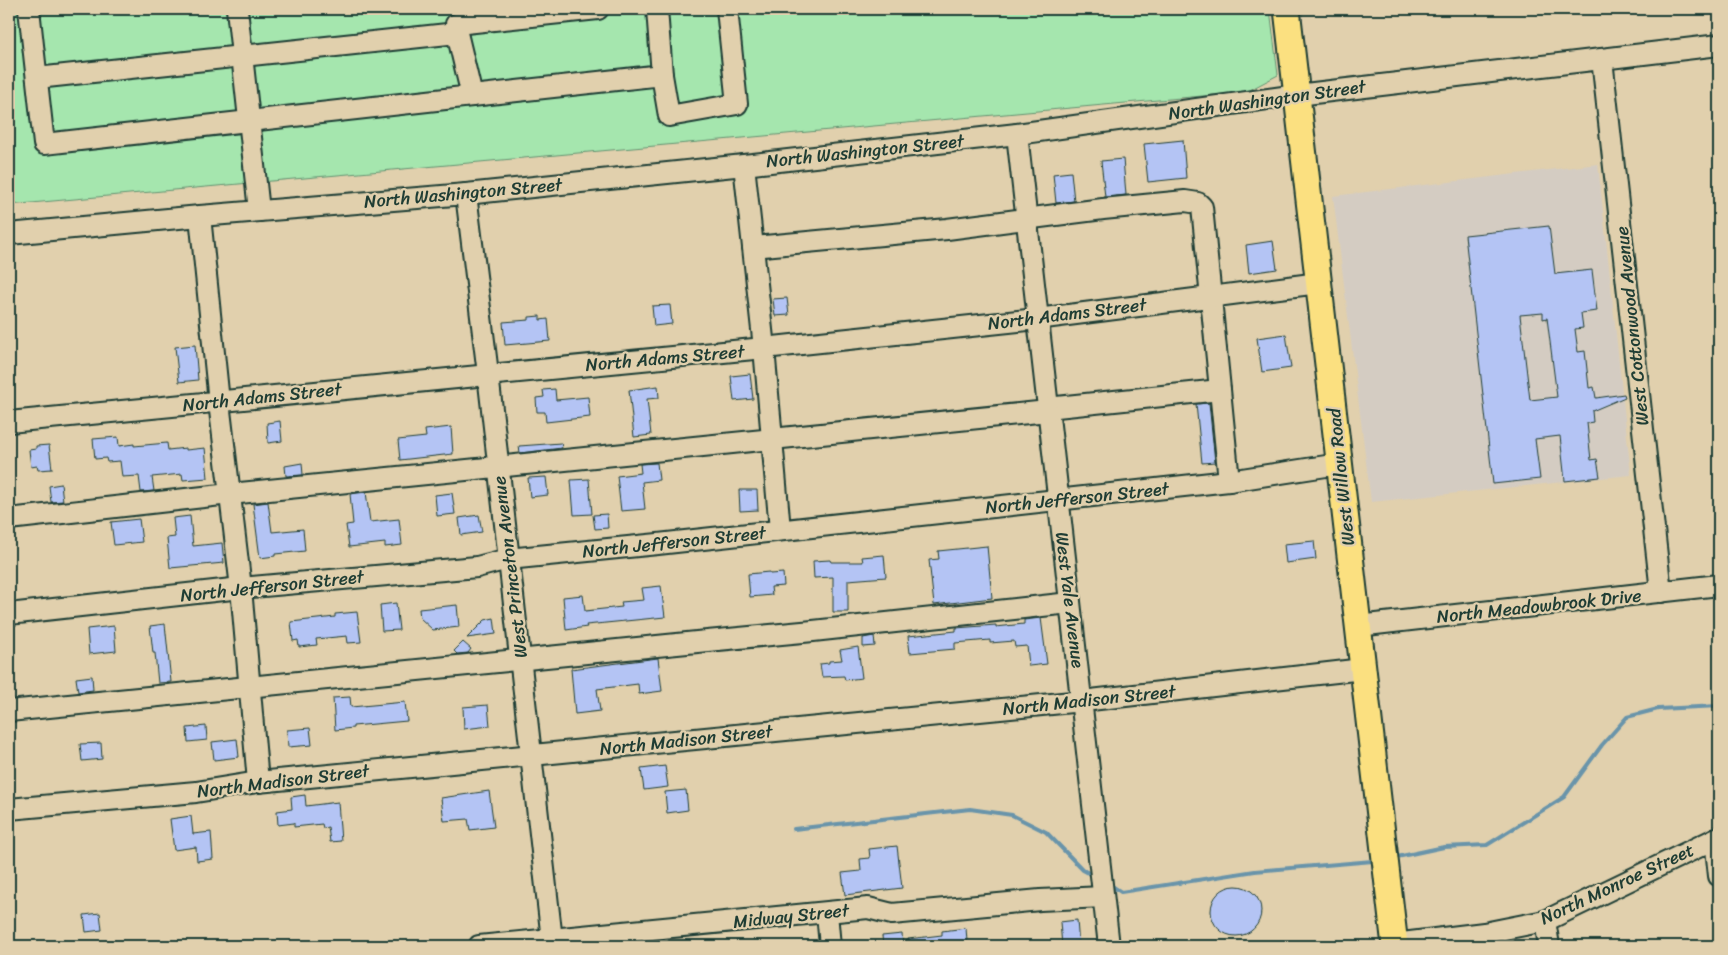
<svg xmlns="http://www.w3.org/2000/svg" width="1728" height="955" font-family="Sriracha,sans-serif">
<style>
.built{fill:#d4ccc2}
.green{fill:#a5e6ae;stroke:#629271}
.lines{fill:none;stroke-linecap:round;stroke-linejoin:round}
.stream{stroke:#6994aa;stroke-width:4}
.building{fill:#b4c4f4;stroke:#1f3d34;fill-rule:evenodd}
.minor-casing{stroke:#1f3d34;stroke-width:24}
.major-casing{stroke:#1f3d34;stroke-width:29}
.minor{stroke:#e1d0ad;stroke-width:20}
.major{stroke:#fbe080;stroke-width:25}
.labels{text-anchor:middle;stroke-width:4.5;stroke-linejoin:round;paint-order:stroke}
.street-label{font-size:18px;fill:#1f3d34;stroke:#e1d0ad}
</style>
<rect width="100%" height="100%" fill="#e1d0ad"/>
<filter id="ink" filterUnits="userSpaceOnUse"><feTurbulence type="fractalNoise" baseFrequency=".02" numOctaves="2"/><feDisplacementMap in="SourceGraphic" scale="10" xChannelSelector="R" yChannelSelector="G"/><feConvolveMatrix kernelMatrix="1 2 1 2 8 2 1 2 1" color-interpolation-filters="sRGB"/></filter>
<g filter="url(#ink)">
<path class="built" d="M1598 164 1631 475 1371 502 1333 196Z"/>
<path class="green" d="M9 9H1270L1278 75 1246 92 9 205Z"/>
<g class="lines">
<g class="stream">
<path d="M794 829 970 809 1012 815 1046 832 1083 870 1094 876"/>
<path d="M1397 857 1444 847 1487 845 1564 797 1602 745 1627 717 1658 709 1719 706"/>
<path d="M1109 884 1121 892 1255 871 1373 861"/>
</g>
</g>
<g class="building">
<path d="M1183 140 1186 178 1148 182 1144 144Z"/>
<path d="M1123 159 1126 195 1105 197 1101 161Z"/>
<path d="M1071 172 1074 201 1056 203 1053 174Z"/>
<path d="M1549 226 1555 274 1592 270 1597 311 1581 313 1583 328 1575 329 1578 352 1585 351 1589 388 1594 387 1596 398 1624 394 1625 397 1592 411 1593 422 1587 423 1591 460 1597 459 1600 477 1565 481 1560 436 1535 439 1540 479 1493 484 1465 235ZM1543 313V319L1547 318 1557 397 1530 400 1520 315Z"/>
<path d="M1273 241 1277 269 1249 273 1246 245Z"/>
<path d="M787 298 789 315 775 316 773 299Z"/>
<path d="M670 305 672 324 654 326 652 306Z"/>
<path d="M540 316V320L548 319 550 341 505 345 503 322 529 320V317Z"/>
<path d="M1286 334 1291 368 1262 372 1257 338Z"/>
<path d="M195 345 198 380 179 382 175 347Z"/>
<path d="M750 374 753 399 734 401 731 376Z"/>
<path d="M658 386 659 398 647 399 651 435 634 437 629 390Z"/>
<path d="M555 389 556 400 588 397 590 417 546 422 545 412H537L536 398 544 397 543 390Z"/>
<path d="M1209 403 1215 462 1202 463 1196 404Z"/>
<path d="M280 421 282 441 268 443 267 423Z"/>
<path d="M451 427 453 454 400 460 398 440 426 437 425 430Z"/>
<path d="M118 437 119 446 134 444V446L167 443 168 450 186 448V450L205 448 208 478 183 480 182 474 152 477 154 491 141 492 139 476 122 477 120 461 107 462 106 458 95 459 93 439Z"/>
<path d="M561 443 562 448 520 453 519 446Z"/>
<path d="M49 445 52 469 38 470 37 466 31 467 29 450 36 449V446Z"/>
<path d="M302 463 303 475 286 476 285 466Z"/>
<path d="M657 463 659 480 642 482 645 509 621 511 617 476 641 473 640 464Z"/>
<path d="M546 477 548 495 530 497 528 478Z"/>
<path d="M589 479 592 514 574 515 571 480Z"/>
<path d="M61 484 63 501 51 502 49 486Z"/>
<path d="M739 490H757L758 510 740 511Z"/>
<path d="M366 492 370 522 399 519 402 545 385 547V543L349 547 346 525 353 524 350 494Z"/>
<path d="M452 493 455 514 437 516 435 495Z"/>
<path d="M268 502 272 532 303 529 305 551 275 554V556L260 558 253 504Z"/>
<path d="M607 514 608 528 595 529 593 515Z"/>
<path d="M479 515 482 532 461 535 459 518Z"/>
<path d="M190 516 193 546 222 543 224 563 170 568 167 538 175 537 173 518Z"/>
<path d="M139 519 142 542 114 545 111 522Z"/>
<path d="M1314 541 1316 559 1286 563 1284 544Z"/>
<path d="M987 546 992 598 934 605 929 560 939 559 938 551Z"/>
<path d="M884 555 886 577 848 580V612H833V577L814 578 813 561 830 560 831 562H863L862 557Z"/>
<path d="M769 572 770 574 783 573 784 586 771 587 772 595 750 597 748 574Z"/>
<path d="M661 586 665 617 586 625 587 627 566 630 563 597 583 595 585 611 622 607 621 602 644 600 642 588Z"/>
<path d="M396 603 399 630 382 631 380 605Z"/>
<path d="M457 605 459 627 433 630 420 618 419 609Z"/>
<path d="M357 612 361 642 348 643 347 636 316 639 317 645 299 647 298 640 293 641 291 622 335 617V614Z"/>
<path d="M494 618 496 634 467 638 485 620Z"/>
<path d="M1041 618 1047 664 1029 666 1027 646 1015 647 1014 641 990 643V640L955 643V649L910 653 908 636 956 631V628L996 625V627L1024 624V620Z"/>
<path d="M165 624 171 682 158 683 155 653H153L150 626Z"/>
<path d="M114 626 116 651 89 654 87 629Z"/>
<path d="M874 636 875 646 863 647V638Z"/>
<path d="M463 642 471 649 468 653 457 654 454 651Z"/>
<path d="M858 647 862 678 845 680 844 676 822 677 820 664 829 663V661L842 660 840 650Z"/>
<path d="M658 658 662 691 639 694 638 684 597 689 600 711 575 714 571 669Z"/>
<path d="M92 676 93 690 78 692 76 678Z"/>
<path d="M350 697 351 707 405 702 407 721 353 726V728L335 730 333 698Z"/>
<path d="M488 705 490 726 464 729 463 707Z"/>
<path d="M206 726 207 740 188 742 187 728Z"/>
<path d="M310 728 312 745 288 747 287 730Z"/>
<path d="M237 739 239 757 214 760 212 742Z"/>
<path d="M101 743 102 759 82 761 80 744Z"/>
<path d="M665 766 668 787 644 790 641 769Z"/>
<path d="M686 790 688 810 667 813 665 792Z"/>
<path d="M489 791 494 827 470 830 468 819 444 821 441 798Z"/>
<path d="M305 795 306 806 338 802 341 841 330 842 328 827 323 828 322 824 294 827V823L278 825 277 811 292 809 291 797Z"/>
<path d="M191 816 193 834 211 832 213 859 197 861 196 847 174 850 170 819Z"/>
<path d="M897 846 902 888 845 895 842 873 861 871 860 859 870 858 869 849Z"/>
<circle cx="1236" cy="911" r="25"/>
<path d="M100 913 102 930 86 932 84 915Z"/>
<path d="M1077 920 1079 946H1062L1060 922Z"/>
<path d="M966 928 967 941 959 942 960 946H908V939L942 935V931Z"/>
<path d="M902 934 903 946H883L882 936Z"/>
</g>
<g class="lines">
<defs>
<g id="minor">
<path d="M29 9 44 144 472 96 457 33 37 78"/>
<path d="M237 9 259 211"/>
<path d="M657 9 662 75"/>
<path d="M456 24 598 9"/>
<path d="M1602 59 1661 592"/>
<path d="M472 96 662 75 669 116 737 104 727 9"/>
<path d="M1017 134 1109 946"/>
<path d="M744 165 764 348 780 530"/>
<path d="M466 194 488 374 552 940"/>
<path d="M200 216 219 402 241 588 258 782"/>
<path d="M9 234 200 216 466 194 744 165 1017 134 1297 95 1719 45"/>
<path d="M753 247 947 229 1103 209 1185 201 1198 203 1202 207 1229 481"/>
<path d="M1047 408 1220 390"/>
<path d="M9 422 764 348 1037 319 1319 283"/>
<path d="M9 519 230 494 1048 411"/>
<path d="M9 614 241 588 477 567 508 559 658 544 1229 481 1339 464"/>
<path d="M1358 626 1719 585"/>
<path d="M9 711 697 642 813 631 1070 603"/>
<path d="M9 809 196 792 258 782 1082 701 1363 669"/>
<path d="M1715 839 1719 876"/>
<path d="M827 913 830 946"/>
<path d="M1545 921 1549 946"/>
<path d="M1394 944 1484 933 1545 921 1719 837"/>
<path d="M479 946 868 908 892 914 1040 900 1103 897"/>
</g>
<path id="major" d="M1287 9 1395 946"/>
</defs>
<use href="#minor" class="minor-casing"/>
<use href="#major" class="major-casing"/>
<use href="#minor" class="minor"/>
<use href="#major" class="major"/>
</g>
</g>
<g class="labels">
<g class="street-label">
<text transform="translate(1267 100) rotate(-8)" y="6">North Washington Street</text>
<text transform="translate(865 151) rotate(-6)" y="6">North Washington Street</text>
<text transform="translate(463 193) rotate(-5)" y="6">North Washington Street</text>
<text transform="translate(1067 314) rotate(-7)" y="6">North Adams Street</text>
<text transform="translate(1632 326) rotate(-96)" y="6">West Cottonwood Avenue</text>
<text transform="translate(665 358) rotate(-5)" y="6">North Adams Street</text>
<text transform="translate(262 397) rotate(-6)" y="6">North Adams Street</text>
<text transform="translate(1341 477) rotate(-96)" y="6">West Willow Road</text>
<text transform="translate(1077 498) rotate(-6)" y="6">North Jefferson Street</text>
<text transform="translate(674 542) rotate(-6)" y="6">North Jefferson Street</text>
<text transform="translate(510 567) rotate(-97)" y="6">West Princeton Avenue</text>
<text transform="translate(272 586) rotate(-6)" y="6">North Jefferson Street</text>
<text transform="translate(1070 600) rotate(83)" y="6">West Yale Avenue</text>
<text transform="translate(1539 606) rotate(-6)" y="6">North Meadowbrook Drive</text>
<text transform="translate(1089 700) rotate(-6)" y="6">North Madison Street</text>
<text transform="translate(686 740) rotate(-6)" y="6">North Madison Street</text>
<text transform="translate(283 781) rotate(-7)" y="6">North Madison Street</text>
<text transform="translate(1617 884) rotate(-25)" y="6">North Monroe Street</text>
<text transform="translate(791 916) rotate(-6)" y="6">Midway Street</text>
</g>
</g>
<rect width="1728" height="955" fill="none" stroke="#e1d0ad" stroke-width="30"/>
<rect x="15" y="15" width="1698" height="925" fill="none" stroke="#1f3d34" stroke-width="2" filter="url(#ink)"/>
</svg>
